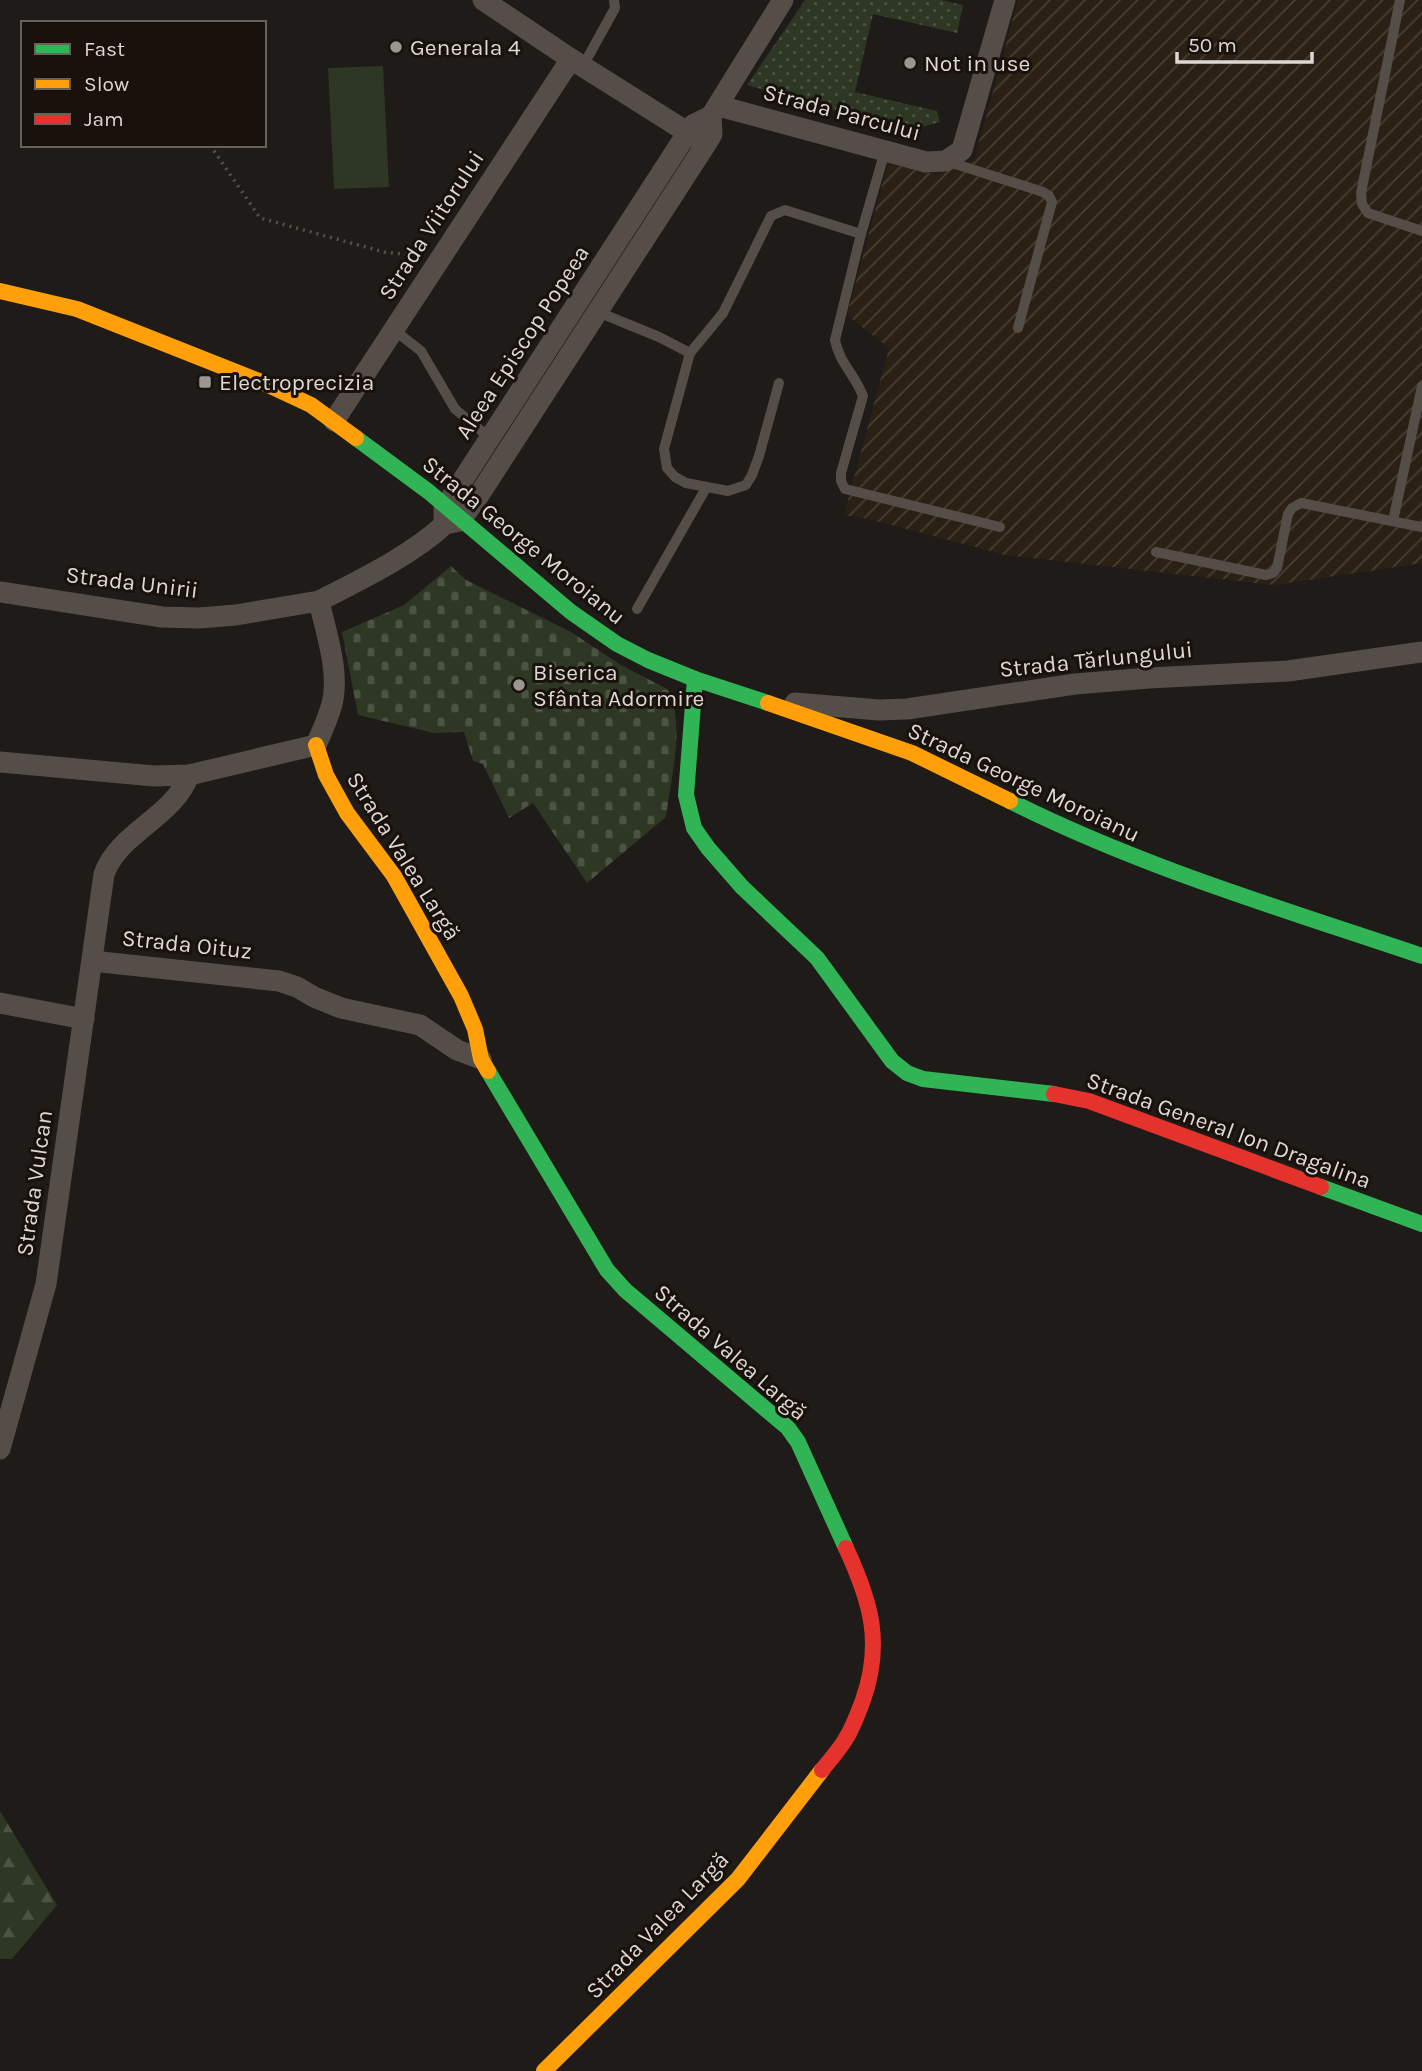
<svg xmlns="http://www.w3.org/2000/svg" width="1422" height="2071" font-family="Karla,sans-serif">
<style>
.industrial{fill:url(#industrial-furrows)}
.grass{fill:url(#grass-dots)}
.forest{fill:url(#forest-firs)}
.cemetery{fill:url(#cemetery-stones)}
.garden{fill:#2d3723}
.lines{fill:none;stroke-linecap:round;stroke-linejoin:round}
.path{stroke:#57514c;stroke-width:3.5;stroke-dasharray:2 5;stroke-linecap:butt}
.lane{stroke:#554d48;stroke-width:10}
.street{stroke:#554d48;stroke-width:21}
.fast{stroke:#30b455;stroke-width:16}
.slow{stroke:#ff9f0a;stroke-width:16}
.jam{stroke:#e5322d;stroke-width:16}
.poi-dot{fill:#9b9692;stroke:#19110b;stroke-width:2.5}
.labels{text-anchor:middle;stroke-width:6;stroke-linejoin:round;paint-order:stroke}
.poi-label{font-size:23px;fill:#ded8d4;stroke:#19110b;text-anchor:start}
.street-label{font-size:23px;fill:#ded8d4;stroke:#19110b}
</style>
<defs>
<pattern id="industrial-furrows" width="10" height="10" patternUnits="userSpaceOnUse" patternTransform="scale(1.75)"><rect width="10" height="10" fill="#2a2013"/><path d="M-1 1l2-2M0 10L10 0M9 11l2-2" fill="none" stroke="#484034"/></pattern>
<pattern id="grass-dots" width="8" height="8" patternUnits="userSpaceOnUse" patternTransform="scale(1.75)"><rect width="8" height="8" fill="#2d3723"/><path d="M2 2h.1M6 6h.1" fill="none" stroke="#4b5342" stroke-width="1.8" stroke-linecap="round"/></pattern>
<pattern id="forest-firs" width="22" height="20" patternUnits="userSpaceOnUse" patternTransform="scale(1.75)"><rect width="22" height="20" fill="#2d3723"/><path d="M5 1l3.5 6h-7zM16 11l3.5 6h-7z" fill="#4b5342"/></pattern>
<pattern id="cemetery-stones" width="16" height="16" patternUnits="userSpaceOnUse" patternTransform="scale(1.75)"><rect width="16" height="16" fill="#2d3723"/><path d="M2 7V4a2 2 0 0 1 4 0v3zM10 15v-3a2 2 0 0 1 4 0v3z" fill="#4b5342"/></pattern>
</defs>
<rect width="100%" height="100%" fill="#1e1b18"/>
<path class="industrial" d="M1018 0H1422V563L1275 585 1005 555 869 519 844 515 889 348 847 315 888 163 936 175 974 160Z"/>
<path class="grass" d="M805 0H941L963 5 957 33 873 14 855 92 937 111 940 122 907 131 747 85Z"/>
<path class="forest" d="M0 1811 57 1905 12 1959H0Z"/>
<path class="cemetery" d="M451 566 466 580 571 632 621 665 669 690C685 730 671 776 666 817L587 883 533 803 509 818 483 764 473 761 464 732 434 733 358 715 342 632 404 605Z"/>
<path class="garden" d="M383 66 389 187 334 189 328 68Z"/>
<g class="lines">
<path class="path" d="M210 145 260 218 384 252 421 256"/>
<g class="lane">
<path d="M1400 0 1361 193 1362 204 1368 213 1422 231"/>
<path d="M583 66 615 8 614 0"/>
<path d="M885 151 861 234 835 340C839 362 855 375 863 396L841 473V481L845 489 1000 527"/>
<path d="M946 161 1043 192 1049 196 1052 202 1018 328"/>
<path d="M598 312 659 337 690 353"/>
<path d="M394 330 421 351 455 409 491 439"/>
<path d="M779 383 759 456 752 475 746 485 728 491 686 483 675 477 667 468 664 449 690 353 723 313 771 216 785 210 861 234"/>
<path d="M1393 521 1422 386"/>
<path d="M1156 552 1266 575 1273 573 1277 568 1288 514 1292 508 1301 503 1422 527"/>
<path d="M637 609 706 488"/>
</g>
<g class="street">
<path d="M483 0 571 59 698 139"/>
<path d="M719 106 926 162 946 161 962 150 1005 0"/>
<path d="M334 421 571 59"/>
<path d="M444 518V509L688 132 693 125 711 116 783 0"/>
<path d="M450 523 460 521 479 495 706 144 712 134 711 116"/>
<path d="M0 592 162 617 199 618 236 615 319 601C360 580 412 555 445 524"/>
<path d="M795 703 879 710 907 709 1075 684 1149 678 1288 671 1422 652"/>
<path d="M0 762 154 776 189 775 316 745C322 732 328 718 332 704 340 672 326 633 319 601"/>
<path d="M92 961 279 981 297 987 314 997 341 1008 420 1025 457 1050 481 1059"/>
<path d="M0 1003 84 1019"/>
<path d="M0 1449 46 1284 104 874C119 832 174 817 189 775"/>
</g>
<g class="fast">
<path d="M356 438 429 492 571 612 617 644 648 660 695 679 768 703"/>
<path d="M695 679 686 795 694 828 708 848 742 887 817 958 892 1061 907 1073 923 1079 1054 1094"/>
<path d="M1010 801C1141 867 1283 909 1422 956"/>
<path d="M488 1071 607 1270 625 1290 788 1428 798 1442 846 1548"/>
<path d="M1321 1187 1422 1224"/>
</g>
<g class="slow">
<path d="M0 291 77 309 264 383 311 405 356 438"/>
<path d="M768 703 912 753 1010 801"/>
<path d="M316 745 326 775 347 813 394 876 461 996 475 1029 481 1059 488 1071"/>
<path d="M544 2071 738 1879 822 1770"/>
</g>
<g class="jam">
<path d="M1054 1094 1089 1101 1321 1187"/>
<path d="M822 1770C830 1760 839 1750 845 1740 853 1728 858 1713 863 1700 883 1643 871 1602 846 1548"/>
</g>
</g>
<g class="poi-dot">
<circle cx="396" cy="47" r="7"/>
<circle cx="910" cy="63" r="7"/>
<rect x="198" y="375" width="14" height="14" rx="3.5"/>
<circle cx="519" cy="685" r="7"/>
</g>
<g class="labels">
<g class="poi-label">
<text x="410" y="55">Generala 4</text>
<text x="924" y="71">Not in use</text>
<text x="219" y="390">Electroprecizia</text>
<text x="533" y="680">Biserica<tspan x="533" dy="26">Sfânta Adormire</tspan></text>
</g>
<g class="street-label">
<text transform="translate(842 112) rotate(15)" y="8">Strada Parcului</text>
<text transform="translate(431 225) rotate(-57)" y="8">Strada Viitorului</text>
<text transform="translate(522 342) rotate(-57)" y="8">Aleea Episcop Popeea</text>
<text transform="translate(524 540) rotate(39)" y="8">Strada George Moroianu</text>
<text transform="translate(132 582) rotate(7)" y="8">Strada Unirii</text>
<text transform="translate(1096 659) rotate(-6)" y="8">Strada Tărlungului</text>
<text transform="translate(1024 782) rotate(25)" y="8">Strada George Moroianu</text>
<text transform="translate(404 856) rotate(58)" y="8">Strada Valea Largă</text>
<text transform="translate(187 944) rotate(6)" y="8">Strada Oituz</text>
<text transform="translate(1229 1130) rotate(20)" y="8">Strada General Ion Dragalina</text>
<text transform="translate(34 1183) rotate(-82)" y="8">Strada Vulcan</text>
<text transform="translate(731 1352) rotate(41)" y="8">Strada Valea Largă</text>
<text transform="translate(657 1925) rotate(-46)" y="8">Strada Valea Largă</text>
</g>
</g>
<rect x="21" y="21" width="245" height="126" fill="#19110b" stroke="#68615b" stroke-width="2"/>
<rect x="35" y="44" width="35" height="10" fill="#30b455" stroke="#68615b" stroke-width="2"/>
<text x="84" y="56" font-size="21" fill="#ded8d4">Fast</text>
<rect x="35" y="79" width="35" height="10" fill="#ff9f0a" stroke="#68615b" stroke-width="2"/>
<text x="84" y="91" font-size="21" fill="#ded8d4">Slow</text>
<rect x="35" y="114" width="35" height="10" fill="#e5322d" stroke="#68615b" stroke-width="2"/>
<text x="84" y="126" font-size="21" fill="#ded8d4">Jam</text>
<path d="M1177 52v10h135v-10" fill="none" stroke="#ded8d4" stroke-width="3.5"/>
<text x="1188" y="52" font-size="21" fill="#ded8d4" stroke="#19110b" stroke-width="5" paint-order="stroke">50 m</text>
</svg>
